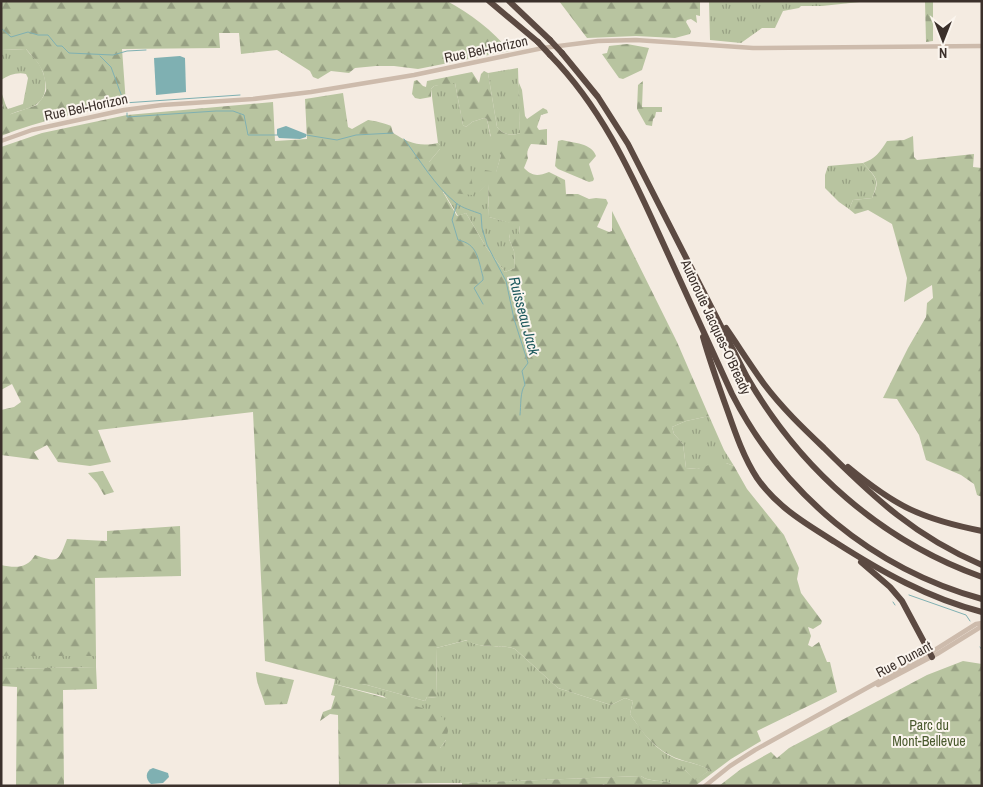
<svg xmlns="http://www.w3.org/2000/svg" width="983" height="787" font-family="'Archivo Narrow',sans-serif">
<style>
.grass{fill:url(#grass-tufts)}
.forest{fill:url(#forest-firs)}
.water{fill:#7fb0b2}
.lines{fill:none;stroke-linecap:round;stroke-linejoin:round}
.stream{stroke:#7fb0b2;stroke-width:1}
.tertiary{stroke:#cdbbac;stroke-width:4.5}
.motorway{stroke:#5c4a42;stroke-width:6}
.motorway-bridge{stroke:#5c4a42;stroke-width:6}
.labels{text-anchor:middle;stroke-width:4;stroke-linejoin:round;paint-order:stroke}
.street-label{font-size:14px;fill:#3b302b;stroke:#fbf5ee}
.park-label{font-size:14px;fill:#4a5a2e;stroke:#fbf5ee}
.water-label{font-size:15px;font-style:italic;fill:#1f5a5e;stroke:#fbf5ee}
</style>
<defs>
<pattern id="grass-tufts" width="24" height="20" patternUnits="userSpaceOnUse" patternTransform="scale(1.25)"><rect width="24" height="20" fill="#b8c4a0"/><path d="M3 7l-1-3M5 7V3M7 7l1-3M15 17l-1-3M17 17v-4M19 17l1-3" fill="none" stroke="#97a083"/></pattern>
<pattern id="forest-firs" width="22" height="20" patternUnits="userSpaceOnUse" patternTransform="scale(1.25)"><rect width="22" height="20" fill="#b8c4a0"/><path d="M5 1l3.5 6h-7zM16 11l3.5 6h-7z" fill="#97a083"/></pattern>
</defs>
<rect width="100%" height="100%" fill="#f4ebe1"/>
<g class="grass">
<path d="M709 1H869L822 6H801L799 8 783 11 775 28H762L741 43 710 40Z"/>
<path d="M26 49C30 55 35 58 39 64 46 76 50 94 37 104 30 109 19 110 11 114 8 116 5 119 1 121V108L3 106 1 101V91L6 106 8 109 23 104 28 78 26 74C17 72 9 75 1 80V50Z"/>
<path d="M518 68 520 133C511 136 503 135 497 127L488 73Z"/>
<path d="M447 83H455L463 125 466 127 472 122 484 118 487 119 490 135 501 155 496 173 479 192 488 183 489 217 520 225 519 234H510L509 239 514 251 515 268 505 272 486 247 466 213 458 216 443 191 429 162 440 149V145L438 143 431 89 434 86Z"/>
<path d="M863 163C876 178 880 179 872 198L853 200 849 209 839 202 825 188V175L828 166Z"/>
<path d="M709 416 724 450 734 466 726 463 697 469 686 468 683 444 674 434 672 427 686 421Z"/>
<path d="M468 640C479 650 500 643 515 649L558 688 611 705 625 698 633 701 630 714C644 734 656 752 680 760 691 763 699 764 710 770L695 781 685 770 670 778 671 783C662 780 649 782 641 776L463 783 465 786H462V783H440V748L446 740 383 696 334 684 335 679 367 685 425 701 427 697 437 698 436 648Z"/>
<path d="M1 656H96V667L1 669Z"/>
</g>
<g class="forest">
<path d="M1 1H447C469 13 494 31 509 51L418 69 394 66H376L355 68 349 73 331 71 318 79 313 77 310 71 277 50 241 54 239 33H219L220 48 122 49 126 104C84 111 41 120 1 136V121L8 115 37 105 43 97 46 91V85L43 72 38 63 26 49 1 50Z"/>
<path d="M559 1H700V16L696 15 697 23 691 19 687 20 686 22 691 31 690 34 675 38 636 36 587 38Z"/>
<path d="M925 1H933V41L926 42Z"/>
<path d="M627 44 649 48 642 70 623 79 619 78 602 54 607 53 609 46Z"/>
<path d="M484 71 488 73 497 127C503 135 511 136 520 133L518 88 519 83 522 90 525 116 527 119 543 108 547 110 548 113 541 115 537 127 539 130 547 129V145L531 144C528 149 526 153 528 158L524 168C533 177 538 176 549 172L565 180 566 194H578L589 199 596 198 606 199 608 203 597 227 609 232 612 231V211L677 342 709 416 686 421 672 427 674 434 683 444 686 468 697 469 715 463H726L734 466 747 489 784 535 799 568 797 579 801 593 822 621 821 624 813 629 808 627 811 636 808 645 812 647 819 642 827 662H830L837 692 757 731 761 741 731 759 695 786H608L603 784 602 786H465L462 783 641 776C649 782 661 780 671 783L665 768 668 765 685 770 695 780 710 770C699 764 690 763 679 759 656 751 643 734 630 714L633 701 625 698 611 705 558 688 515 649C500 643 479 650 467 640L436 648 437 698 427 697 425 701 367 685 349 683 265 661 253 412 98 430 111 462 90 466 58 462 47 445 34 452 39 460 1 455V410L14 407 21 402 12 384 1 390V147L42 133 127 115 273 102 275 141 307 139 305 99 343 93 348 127 352 129 368 120C371 120 388 124 391 126L393 133C409 143 419 147 438 143L440 145V149L429 162H469L473 188 472 195 443 192 457 216 466 213 486 247 505 272 515 268 514 251 509 239 510 234H519L520 226 489 217 488 184 478 193 485 170 496 172 501 155 493 147 487 119 484 118 472 122 466 127 463 125 455 83 434 86 431 89V97L420 99 415 98 412 94 414 81 417 80 423 86 426 87 427 81 472 72 479 83 481 74Z"/>
<path d="M643 81 642 107H662V112H656L655 117 653 119 652 126 646 125 637 109 638 85Z"/>
<path d="M913 136 914 157 917 160 974 154 973 167 982 168V432L980 433 982 435V497L977 495 974 484 961 475 926 460 919 435 897 399 883 398 908 348 926 317 927 303 933 298 932 285 904 302 907 278 892 224 868 210 855 214 849 209 853 200 872 198C881 179 876 178 863 163 875 159 880 152 887 141L904 140Z"/>
<path d="M562 140C573 143 592 143 596 156L589 164 594 179 593 181 589 182 558 169 555 166 558 141Z"/>
<path d="M103 471 114 492 104 495 97 483 88 473Z"/>
<path d="M180 526 181 576 95 578 96 656H1V565C15 568 27 569 35 555 59 563 58 562 67 539L107 541V531Z"/>
<path d="M963 661 982 664V786H719L741 769 771 752 777 758 789 748 927 675Z"/>
<path d="M96 667 97 689 63 690 64 786H16L17 687 1 686V669Z"/>
<path d="M256 672 294 680 287 704 265 705C262 693 256 684 256 672Z"/>
<path d="M334 684 437 712 447 723 448 731 446 740 440 748V783L339 785 338 715 330 714 320 721 323 712 331 709 335 696 331 695Z"/>
</g>
<g class="water">
<path d="M180 56 185 58 186 92 156 95 154 58Z"/>
<path d="M286 126 306 134V137L300 139 279 138 277 135V129Z"/>
<path d="M153 768 168 773 169 777 163 783 151 784C145 779 145 771 153 768Z"/>
</g>
<g class="lines">
<g class="stream">
<path d="M1 28 11 37 28 32 38 35H48L57 46H62L69 53 113 55 127 51 146 50"/>
<path d="M100 56 111 67 125 105"/>
<path d="M124 103 240 95"/>
<path d="M127 113V117L216 111H233L244 115 248 135H277"/>
<path d="M306 135 337 140 356 135 393 133"/>
<path d="M404 139C420 160 434 185 456 203 462 208 473 211 481 214L482 228 487 245 506 281 514 319 528 363 522 371 525 385C520 391 521 406 520 415"/>
<path d="M457 204 452 220 458 240C478 244 478 259 483 277V280L474 288 483 304"/>
<path d="M909 595 966 615 970 621"/>
<path d="M893 602 895 605"/>
<path d="M980 647 982 650"/>
</g>
<g class="tertiary">
<path d="M1 141 32 130 124 110 162 105 253 99 311 92 414 75 543 48 598 41 636 40 753 48 982 46"/>
<path d="M878 685 937 654 979 628 982 623"/>
<path d="M705 786 730 766 755 750 930 653 976 624 982 623"/>
</g>
<g class="motorway">
<path d="M489 1 538 42"/>
<path d="M509 1 550 40"/>
<path d="M562 53 598 97 628 144 747 377C800 469 881 541 982 577"/>
<path d="M550 55C600 106 629 168 658 232 683 286 707 340 732 394 783 494 873 569 982 599"/>
<path d="M726 328C739 347 751 366 764 384 782 408 803 428 824 448 874 498 916 537 982 565"/>
<path d="M703 337C710 362 719 387 728 412 736 435 744 458 757 478 777 507 806 524 835 542 882 572 928 598 982 612"/>
<path d="M848 467C895 506 921 519 982 531"/>
<path d="M861 562 890 587 902 601 932 657"/>
</g>
<g class="motorway-bridge">
<path d="M550 40 562 53"/>
<path d="M538 42 550 55"/>
</g>
</g>
<g class="labels">
<g class="street-label">
<text transform="translate(486 49) rotate(-12)" y="5">Rue Bel-Horizon</text>
<text transform="translate(86 107) rotate(-12)" y="5">Rue Bel-Horizon</text>
<text transform="translate(716 327) rotate(65)" y="5">Autoroute Jacques-O'Bready</text>
<text transform="translate(904 659) rotate(-28)" y="5">Rue Dunant</text>
</g>
<g class="park-label">
<text x="929" y="730">Parc du<tspan x="929" dy="16">Mont-Bellevue</tspan></text>
</g>
<g class="water-label">
<text transform="translate(524 316) rotate(75)" y="5">Ruisseau Jack</text>
</g>
</g>
<rect width="983" height="787" fill="none" stroke="#3b302b" stroke-width="5"/>
<g transform="translate(943 40) rotate(180)" stroke="#fbf5ee" stroke-width="4" paint-order="stroke">
<path d="M0-4L9 19L0 12L-9 19Z" fill="#3b302b"/>
<text y="-8" font-size="14" font-weight="bold" text-anchor="middle" fill="#3b302b">N</text>
</g>
</svg>
